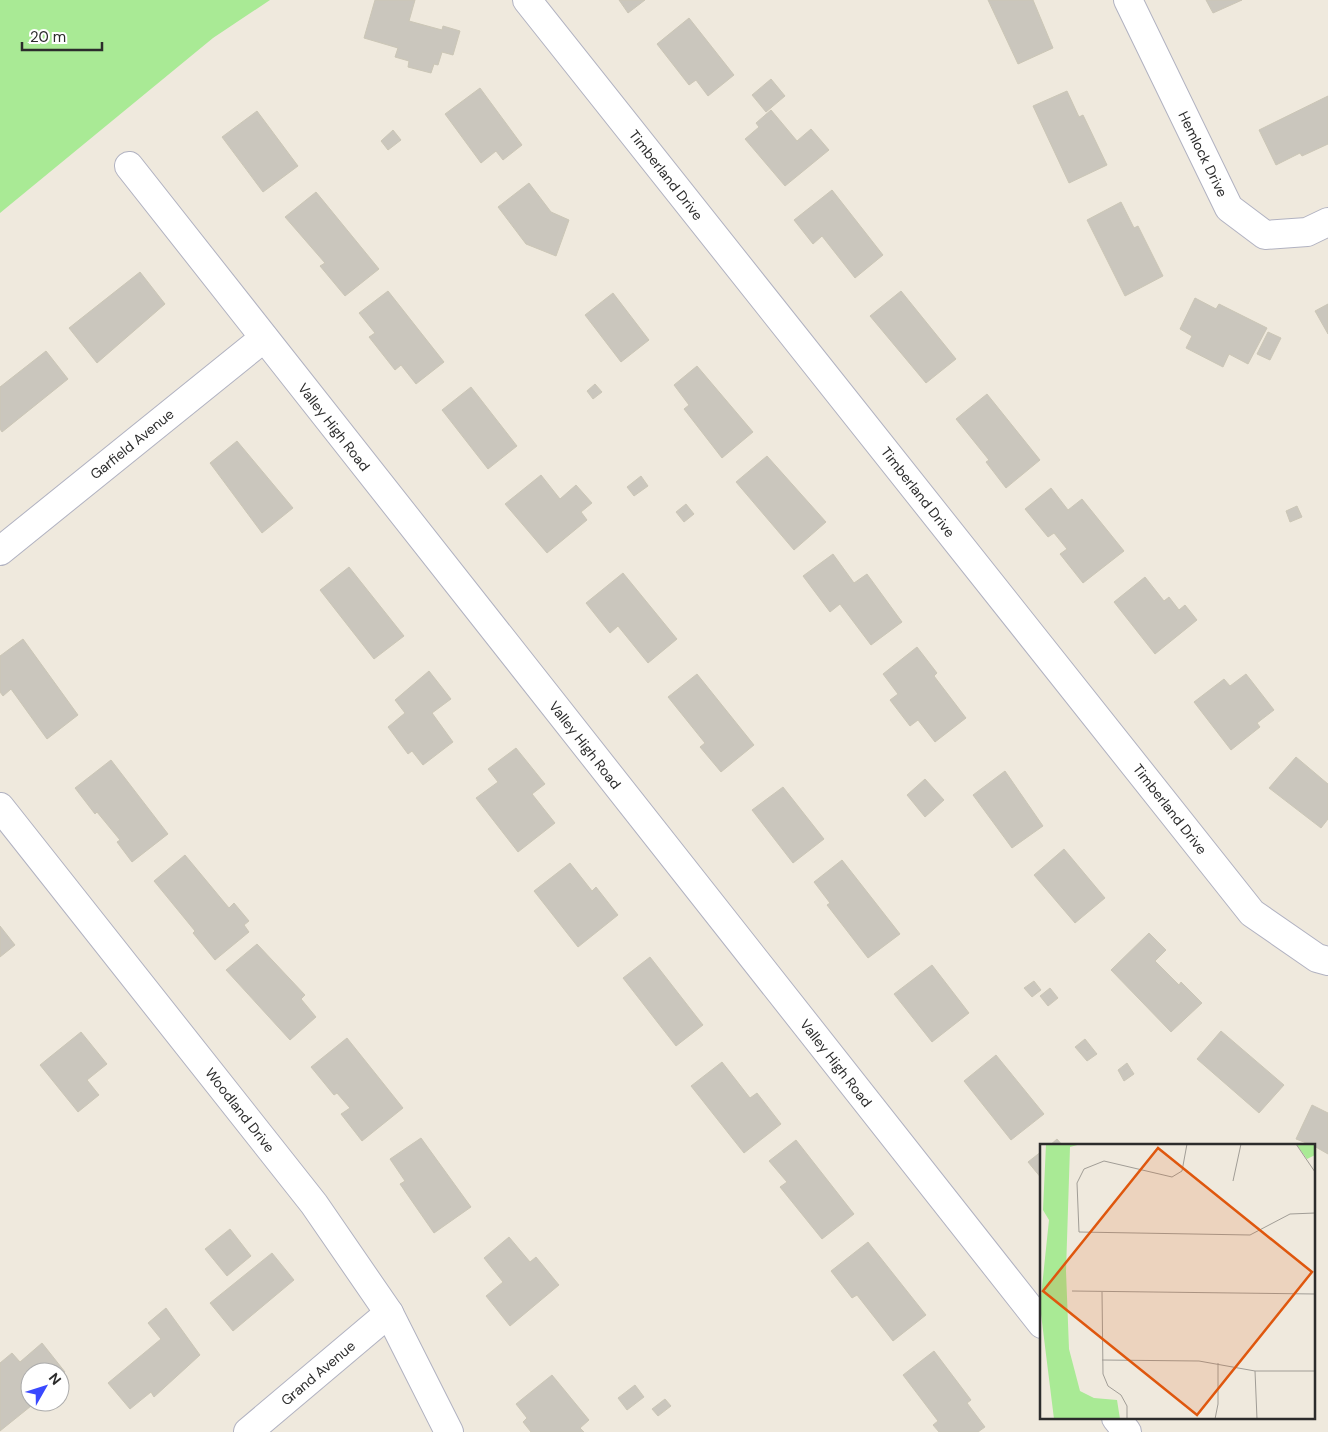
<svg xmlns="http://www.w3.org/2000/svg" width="1328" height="1432" font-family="'DM Sans',sans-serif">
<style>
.green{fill:#a9ea95}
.building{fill:#cac6bd;stroke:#cbc6b6}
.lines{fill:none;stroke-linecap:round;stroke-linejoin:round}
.minor-casing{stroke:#b1b2c1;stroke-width:30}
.minor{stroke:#fff;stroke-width:28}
.labels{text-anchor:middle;stroke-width:5;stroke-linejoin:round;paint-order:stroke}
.street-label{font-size:14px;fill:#2c2c2c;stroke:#fff}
.inset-road{fill:none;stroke:#a19d96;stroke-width:1}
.view{fill:#df570e;fill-opacity:0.15;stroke:#df570e;stroke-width:2.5}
.inset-edge{fill:none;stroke:#2c2c2c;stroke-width:2.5}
</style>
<rect width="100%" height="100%" fill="#efe9dd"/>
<path class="green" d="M0 0H270L213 38 0 213Z"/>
<g class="building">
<path d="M375 0H415L409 21 442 30 443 26 460 31 453 55 442 52 438 65 434 64 431 73 408 67 409 61 395 57 398 48 364 38Z"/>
<path d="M619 0H645L628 13Z"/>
<path d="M988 0H1033L1053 48 1018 64Z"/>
<path d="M1206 0H1242L1213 13Z"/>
<path d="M689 18 734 75 708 96 696 80 689 85 657 44Z"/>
<path d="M771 79 785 96 766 112 752 95Z"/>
<path d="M480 88 522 145 503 160 496 151 481 163 445 114Z"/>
<path d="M1067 91 1079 117 1083 115 1107 165 1069 183 1033 106Z"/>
<path d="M1328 96V144L1302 156 1300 153 1276 165 1259 130Z"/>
<path d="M771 110 797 141 811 129 829 150 785 186 745 139 759 127 756 123Z"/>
<path d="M257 111 298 166 263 192 222 137Z"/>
<path d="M393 130 401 140 388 150 381 141Z"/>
<path d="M529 183 551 212 569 220 556 256 526 244 498 207Z"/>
<path d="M832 190 883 255 855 278 822 236 813 244 794 220Z"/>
<path d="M316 192 379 269 345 296 320 266 325 263 285 217Z"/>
<path d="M1121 202 1134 228 1138 226 1163 276 1125 296 1087 220Z"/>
<path d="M140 272 165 304 97 363 69 328Z"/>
<path d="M388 291 444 362 416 384 401 365 395 370 369 337 375 333 359 313Z"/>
<path d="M901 291 956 359 926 383 870 316Z"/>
<path d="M613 293 649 340 621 362 585 315Z"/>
<path d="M1195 298 1216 309 1219 304 1267 328 1248 364 1229 354 1223 367 1186 348 1192 336 1180 329Z"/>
<path d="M1328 304V334L1315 311Z"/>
<path d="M1268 332 1281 338 1270 360 1257 354Z"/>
<path d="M46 351 68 379 2 432 0 429V387Z"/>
<path d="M697 366 753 432 722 458 684 409 689 405 674 385Z"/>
<path d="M595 384 602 392 593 399 587 391Z"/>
<path d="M471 387 517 446 488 469 442 410Z"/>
<path d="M987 394 1040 460 1006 488 986 462 989 460 956 419Z"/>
<path d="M237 441 293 508 262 533 210 463Z"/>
<path d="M767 456 826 522 794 550 736 482Z"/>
<path d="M541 475 560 499 576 485 592 503 581 512 587 520 547 553 505 504Z"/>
<path d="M641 476 648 486 634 496 627 487Z"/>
<path d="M1051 488 1068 510 1082 499 1124 551 1083 583 1060 554 1067 549 1054 533 1048 537 1025 509Z"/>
<path d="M686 504 694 514 684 522 676 512Z"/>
<path d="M1297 506 1302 517 1290 522 1286 511Z"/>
<path d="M833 554 854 583 867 574 902 622 871 645 840 604 830 612 803 576Z"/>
<path d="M349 567 404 636 374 659 320 590Z"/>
<path d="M623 573 677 639 648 663 618 626 610 633 586 603Z"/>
<path d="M1145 577 1164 601 1169 597 1179 610 1185 605 1197 620 1155 654 1114 602Z"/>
<path d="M23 639 78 715 47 739 11 689 3 696 0 692V656Z"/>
<path d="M917 647 937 673 934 676 966 718 935 742 918 720 910 726 890 700 898 694 883 674Z"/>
<path d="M429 671 451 699 432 713 453 742 423 765 412 751 408 754 388 727 405 713 395 700Z"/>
<path d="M697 674 754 745 721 772 700 747 705 743 668 697Z"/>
<path d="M1246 674 1274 710 1257 723 1260 727 1231 750 1194 702 1224 679 1230 686Z"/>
<path d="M516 748 545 784 532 794 555 823 518 852 476 798 498 782 488 769Z"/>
<path d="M1296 757 1328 784V819L1321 828 1269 788Z"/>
<path d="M111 760 168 834 132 862 117 842 120 840 97 812 95 814 75 788Z"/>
<path d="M1005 771 1043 826 1012 848 973 795Z"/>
<path d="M925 779 944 800 925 817 907 795Z"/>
<path d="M783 787 824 839 793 863 752 810Z"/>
<path d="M1064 849 1105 898 1075 923 1034 875Z"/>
<path d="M185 855 229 908 234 903 249 921 244 925 249 932 215 960 193 933 195 931 154 881Z"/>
<path d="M842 860 900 934 868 958 827 905 830 903 814 882Z"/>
<path d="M570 863 592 891 596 887 618 915 578 947 534 891Z"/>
<path d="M0 926 15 945 0 957Z"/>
<path d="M1149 933 1166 950 1155 961 1179 985 1181 982 1202 1003 1171 1032 1111 970Z"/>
<path d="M257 944 305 995 301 999 316 1017 290 1040 226 970Z"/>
<path d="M650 957 703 1025 676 1046 623 978Z"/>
<path d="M932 965 969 1013 932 1042 894 994Z"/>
<path d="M1034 981 1041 990 1032 997 1024 988Z"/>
<path d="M1050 988 1058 998 1048 1006 1040 996Z"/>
<path d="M1221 1031 1284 1085 1259 1113 1197 1059Z"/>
<path d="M81 1032 107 1064 87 1080 99 1095 78 1112 40 1065Z"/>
<path d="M347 1038 403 1108 362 1141 341 1114 350 1108 337 1093 334 1095 311 1067Z"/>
<path d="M1085 1039 1097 1054 1087 1061 1075 1047Z"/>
<path d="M996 1055 1044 1114 1011 1140 964 1081Z"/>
<path d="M722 1062 750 1098 757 1093 781 1124 744 1153 691 1086Z"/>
<path d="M1127 1063 1134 1074 1124 1081 1118 1070Z"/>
<path d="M1312 1105 1328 1113V1154L1314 1146 1296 1139Z"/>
<path d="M421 1138 471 1207 434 1233 400 1184 405 1181 390 1159Z"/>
<path d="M1057 1139 1063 1146H1049Z"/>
<path d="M796 1140 854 1214 822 1239 780 1187 787 1182 769 1161Z"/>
<path d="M1042 1151V1179L1028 1162Z"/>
<path d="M230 1229 251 1256 227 1276 205 1249Z"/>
<path d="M509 1237 530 1262 536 1257 559 1285 510 1326 486 1296 503 1282 484 1258Z"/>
<path d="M868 1242 926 1315 893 1341 857 1295 852 1298 831 1271Z"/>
<path d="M272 1253 294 1280 233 1331 210 1303Z"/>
<path d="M166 1308 200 1355 154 1397 151 1392 130 1409 108 1383 161 1339 148 1323Z"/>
<path d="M42 1343 65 1372 60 1376V1372H30V1402H36L0 1431V1363L12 1353 20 1362Z"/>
<path d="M934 1351 971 1400 967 1403 985 1427 978 1432H939L933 1425 938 1421 903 1375Z"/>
<path d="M552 1375 589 1420 580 1428 584 1432H531L523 1422 527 1418 516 1404Z"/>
<path d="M635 1385 644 1397 627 1410 618 1398Z"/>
<path d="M665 1399 671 1406 658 1416 652 1409Z"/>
</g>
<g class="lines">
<defs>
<g id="minor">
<path d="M527 0 1252 913 1317 958 1328 961"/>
<path d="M1128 0 1229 208 1265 235 1307 232 1328 222"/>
<path d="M129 166 1042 1324"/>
<path d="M0 551 264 338"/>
<path d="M0 807 314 1204 389 1313 449 1432"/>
<path d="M1116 1418 1127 1432"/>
<path d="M248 1432 389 1313"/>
</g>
</defs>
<use href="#minor" class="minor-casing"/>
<use href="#minor" class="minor"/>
</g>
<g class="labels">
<g class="street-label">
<text transform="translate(1203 154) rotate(64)" y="5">Hemlock Drive</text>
<text transform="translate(666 175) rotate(52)" y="5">Timberland Drive</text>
<text transform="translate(334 427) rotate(52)" y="5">Valley High Road</text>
<text transform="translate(132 444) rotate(-39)" y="5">Garfield Avenue</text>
<text transform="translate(918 492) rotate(52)" y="5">Timberland Drive</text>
<text transform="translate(585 745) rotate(52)" y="5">Valley High Road</text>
<text transform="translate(1170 809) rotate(52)" y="5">Timberland Drive</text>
<text transform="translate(836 1063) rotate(52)" y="5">Valley High Road</text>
<text transform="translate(240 1110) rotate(52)" y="5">Woodland Drive</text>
<text transform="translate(318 1373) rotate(-40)" y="5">Grand Avenue</text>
</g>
</g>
<g transform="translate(1040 1144)">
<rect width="275" height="275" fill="#efe9dd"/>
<path d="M6 0H41L30 3 26 127 29 205 40 247 54 254 77 256 80 275H14L0 162 9 76 3 66ZM256 0H275V11L267 15Z" fill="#a9ea95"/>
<path class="inset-road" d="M147 0 142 27 132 33 64 17 44 25 37 39 39 88 210 91 250 70 275 69M256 0 275 28M193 37 201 0M32 147 275 150M62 148 63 230 68 242 81 251 87 262V275M62 216 159 217 215 227H275M215 227 217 275M175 275 178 260V219"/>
<path class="view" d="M118 4 272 128 157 271 3 147Z"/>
<rect width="275" height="275" class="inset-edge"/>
</g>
<g transform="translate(45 1387) rotate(51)"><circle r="24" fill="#ffffff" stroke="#ababab"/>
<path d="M0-4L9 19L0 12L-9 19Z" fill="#3a49ff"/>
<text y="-8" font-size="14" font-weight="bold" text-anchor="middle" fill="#2c2c2c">N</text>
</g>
<path d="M22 42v8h80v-8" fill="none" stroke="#2c2c2c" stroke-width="2.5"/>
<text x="30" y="42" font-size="15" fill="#2c2c2c" stroke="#ffffff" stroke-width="4" paint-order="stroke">20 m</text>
</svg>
